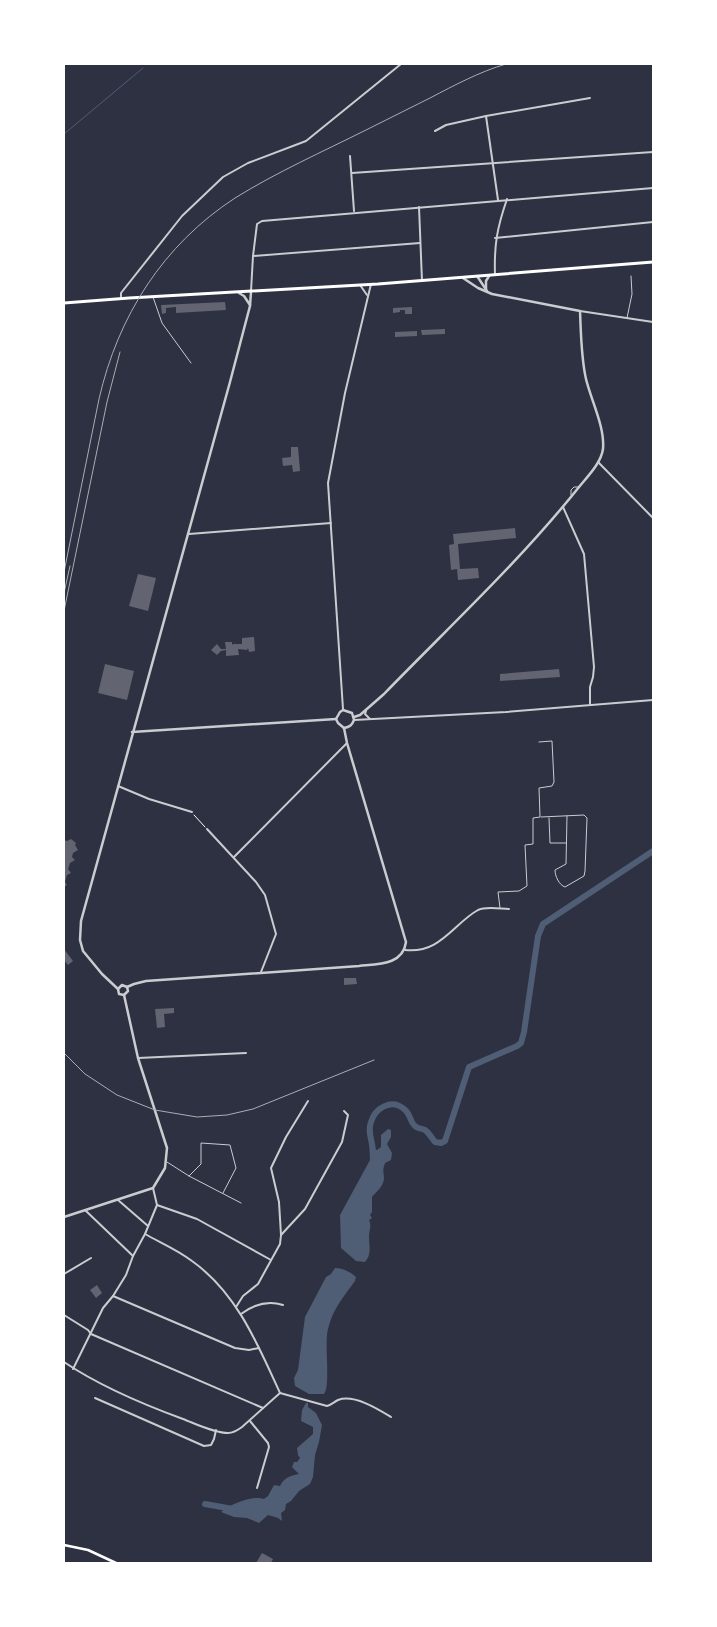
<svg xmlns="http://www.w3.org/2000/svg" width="717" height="1627" font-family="Mulish,sans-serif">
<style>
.water{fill:#4f5d75}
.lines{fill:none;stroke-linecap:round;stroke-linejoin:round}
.stream{stroke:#4f5d75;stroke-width:1}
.river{stroke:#4f5d75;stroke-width:6}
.building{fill:#626471}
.path{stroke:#fff;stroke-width:1}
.service{stroke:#caccd0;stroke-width:1}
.minor{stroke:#caccd0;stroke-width:2}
.tertiary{stroke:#caccd0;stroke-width:2.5}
.secondary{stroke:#fff;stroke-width:2.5}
.primary{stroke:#fff;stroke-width:3}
.rail{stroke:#abadb3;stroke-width:1}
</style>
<rect width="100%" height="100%" fill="#2d3142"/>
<g class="water">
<path d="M388 1129 391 1130V1137L387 1144 392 1153 391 1160 385 1163C382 1171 384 1172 384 1179 383 1187 376 1192 372 1197V1212L370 1215 372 1218 369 1220C372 1226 369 1230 369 1237 369 1247 372 1254 365 1262L356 1261 341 1248 340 1215 370 1160 369 1137 370 1136 375 1149 377 1150 381 1147V1135Z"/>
<path d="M335 1268C342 1268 351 1272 356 1277L355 1281C343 1298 334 1307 328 1329 324 1345 331 1385 324 1394H309L295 1386 294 1378 298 1370 305 1317 326 1277 331 1274Z"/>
<path d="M306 1403H308V1407L316 1413 322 1425 319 1442 315 1455 313 1477 310 1484 299 1491 291 1501 286 1504 285 1510 281 1513 282 1521 278 1518 268 1515 259 1523 247 1518 234 1517 221 1512C231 1504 252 1495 264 1499L268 1496 274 1485 280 1486C284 1478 289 1476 299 1474L292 1467 294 1462H297L300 1458 298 1455 297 1448 313 1434V1427L301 1421 302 1410Z"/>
</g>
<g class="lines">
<path class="stream" d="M64 134 143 68"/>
<g class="river">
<path d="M373 1152C373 1142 367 1132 371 1122 375 1108 392 1098 404 1109 410 1113 410 1121 414 1125 417 1129 421 1128 425 1130 429 1133 432 1138 435 1142L441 1143 445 1141 469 1067 517 1046 521 1043 524 1032 538 936 543 924 653 851"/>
<path d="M205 1504 233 1509"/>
</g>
</g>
<g class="building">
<path d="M225 302 226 310 176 313V307L166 308V313L162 314 161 305Z"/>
<path d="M412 307V314H405V310H400V312L393 313V308Z"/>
<path d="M445 329V334L422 335 421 330Z"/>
<path d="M417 331V336L395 337V332Z"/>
<path d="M291 447H298L300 471 293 472 292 465 283 466 282 458 291 457Z"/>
<path d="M515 528 516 538 458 544 460 569 478 568 479 578 458 580 457 569 451 570 449 545 454 544 453 534Z"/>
<path d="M138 574 156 578 148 611 129 606Z"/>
<path d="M254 637 255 651 249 652 248 648 247 650 238 649 239 655 226 656V650L221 651 217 655 211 650 217 644 221 649H226L225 642H232V645L233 644H242V638Z"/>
<path d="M105 664 134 671 127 700 98 693Z"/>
<path d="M559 669 560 677 500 681V674Z"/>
<path d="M71 839 76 843 75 845 78 850 73 853 72 857 75 860 70 863 68 869 71 873 67 875 65 882 67 885 64 887V840L67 841Z"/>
<path d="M64 949 73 961 68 965 64 960Z"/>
<path d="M344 978H356L357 984 344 985Z"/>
<path d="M174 1008V1013L164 1014 165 1027 157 1028 155 1009Z"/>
<path d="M97 1285 102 1293 96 1298 90 1290Z"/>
<path d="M262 1553 273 1559 271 1563H256Z"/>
</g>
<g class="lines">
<path class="path" d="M194 815 205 827"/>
<g class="service">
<path d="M153 297 162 323 191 363"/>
<path d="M627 318 632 294 631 276"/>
<path d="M571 495V490L574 487H578"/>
<path d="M541 817 584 815 587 818 585 871 584 876 565 887C559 885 555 876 555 870L566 864 567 816"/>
<path d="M549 818 550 843H566"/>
<path d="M500 908 498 892 519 891 527 886 525 845 533 844V818L540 817 539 788 552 786 554 782 552 741 539 742"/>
<path d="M167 1162 189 1176 241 1203"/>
<path d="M189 1176 201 1164V1143L230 1145 236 1168 223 1193"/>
</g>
<g class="minor">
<path d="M486 116 498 200"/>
<path d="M435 131 446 125 486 116 590 98"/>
<path d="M350 156 354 211"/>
<path d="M352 173 653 152"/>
<path d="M419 207 422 281"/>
<path d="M495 238 653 222"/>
<path d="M253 256 420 243"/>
<path d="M495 275C494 245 497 228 507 199"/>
<path d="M360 285 367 295"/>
<path d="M251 291 253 256 257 224 262 221 653 188"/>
<path d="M121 297V293L182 216 223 177 248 163 306 141 401 64"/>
<path d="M580 311 653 322"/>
<path d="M598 462 653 518"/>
<path d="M563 507 584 554 594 667 593 677 590 687V704"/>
<path d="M189 534 331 523"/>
<path d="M343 709 328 483 345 393 371 284"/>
<path d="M366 711 365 714 370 719"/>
<path d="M354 720 506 712 653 700"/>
<path d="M118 786 149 799 192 812"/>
<path d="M207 829 256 882 265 895 276 934 261 972"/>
<path d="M234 857 347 743"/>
<path d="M405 950C440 954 453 924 478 910 486 906 501 909 509 909"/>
<path d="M138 1058 246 1053"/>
<path d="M118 1200 148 1226"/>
<path d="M157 1205 197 1219 271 1260"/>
<path d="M85 1210 133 1256"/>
<path d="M145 1234C161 1243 178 1250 192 1261 237 1293 258 1345 280 1393"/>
<path d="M281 1235 305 1209 342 1142 348 1115 344 1111"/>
<path d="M64 1274 91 1258"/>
<path d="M113 1296 235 1348 249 1350 259 1348"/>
<path d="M236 1307 243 1296 258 1284 280 1244 281 1235 279 1202 271 1168 286 1137 308 1101"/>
<path d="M241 1314C253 1305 268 1300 283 1305"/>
<path d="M64 1315 88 1330 91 1334 263 1408"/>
<path d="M64 1362C101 1387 142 1404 183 1419 196 1424 214 1433 228 1433 233 1433 238 1430 242 1427L280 1393"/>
<path d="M73 1369 103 1308 113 1296 126 1275 133 1256 145 1234 157 1205 153 1188"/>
<path d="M280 1393 327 1406C331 1405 334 1402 338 1400 354 1394 378 1409 391 1417"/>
<path d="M95 1398 204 1446 211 1445 214 1439 216 1430"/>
<path d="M250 1421 268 1443 269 1447 257 1488"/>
</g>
<g class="tertiary">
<path d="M477 276 487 291"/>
<path d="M486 289V281L489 276"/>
<path d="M239 293 244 296 250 305"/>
<path d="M354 717 360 715 384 694C450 626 520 561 579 487 588 476 601 463 603 449 605 427 591 400 586 379 581 357 581 333 580 311L492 294 478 288 463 278"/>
<path d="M336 719 340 712 343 710 352 713 354 720C352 725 350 727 344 728"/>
<path d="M336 719 338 723 344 728"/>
<path d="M132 732 336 719"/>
<path d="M127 987 134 984 146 981 359 966C378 964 403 965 406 942L347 743 344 728"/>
<path d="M118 989 122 985 127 987"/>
<path d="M124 995 119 994 118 989 102 974 83 951 80 940 81 921 230 382 250 306 251 292"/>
<path d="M124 995 128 991 127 987"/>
<path d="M64 1217 153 1188 165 1168 167 1148 138 1058 124 995"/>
</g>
<path class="secondary" d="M64 1545 88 1550 116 1563"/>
<path class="primary" d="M64 303 129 298 378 284 653 262"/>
<g class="rail">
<path d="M64 572 99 399C118 316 163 245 235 198 277 172 322 152 366 130 387 119 409 109 430 98 455 85 479 72 506 64"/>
<path d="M64 593 70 566"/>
<path d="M64 611 107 402 120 352"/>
<path d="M64 1053 85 1074 117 1095 155 1110 197 1117 227 1115 253 1109 374 1060"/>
</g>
</g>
<rect width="717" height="1627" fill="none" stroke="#ffffff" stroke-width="130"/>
</svg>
